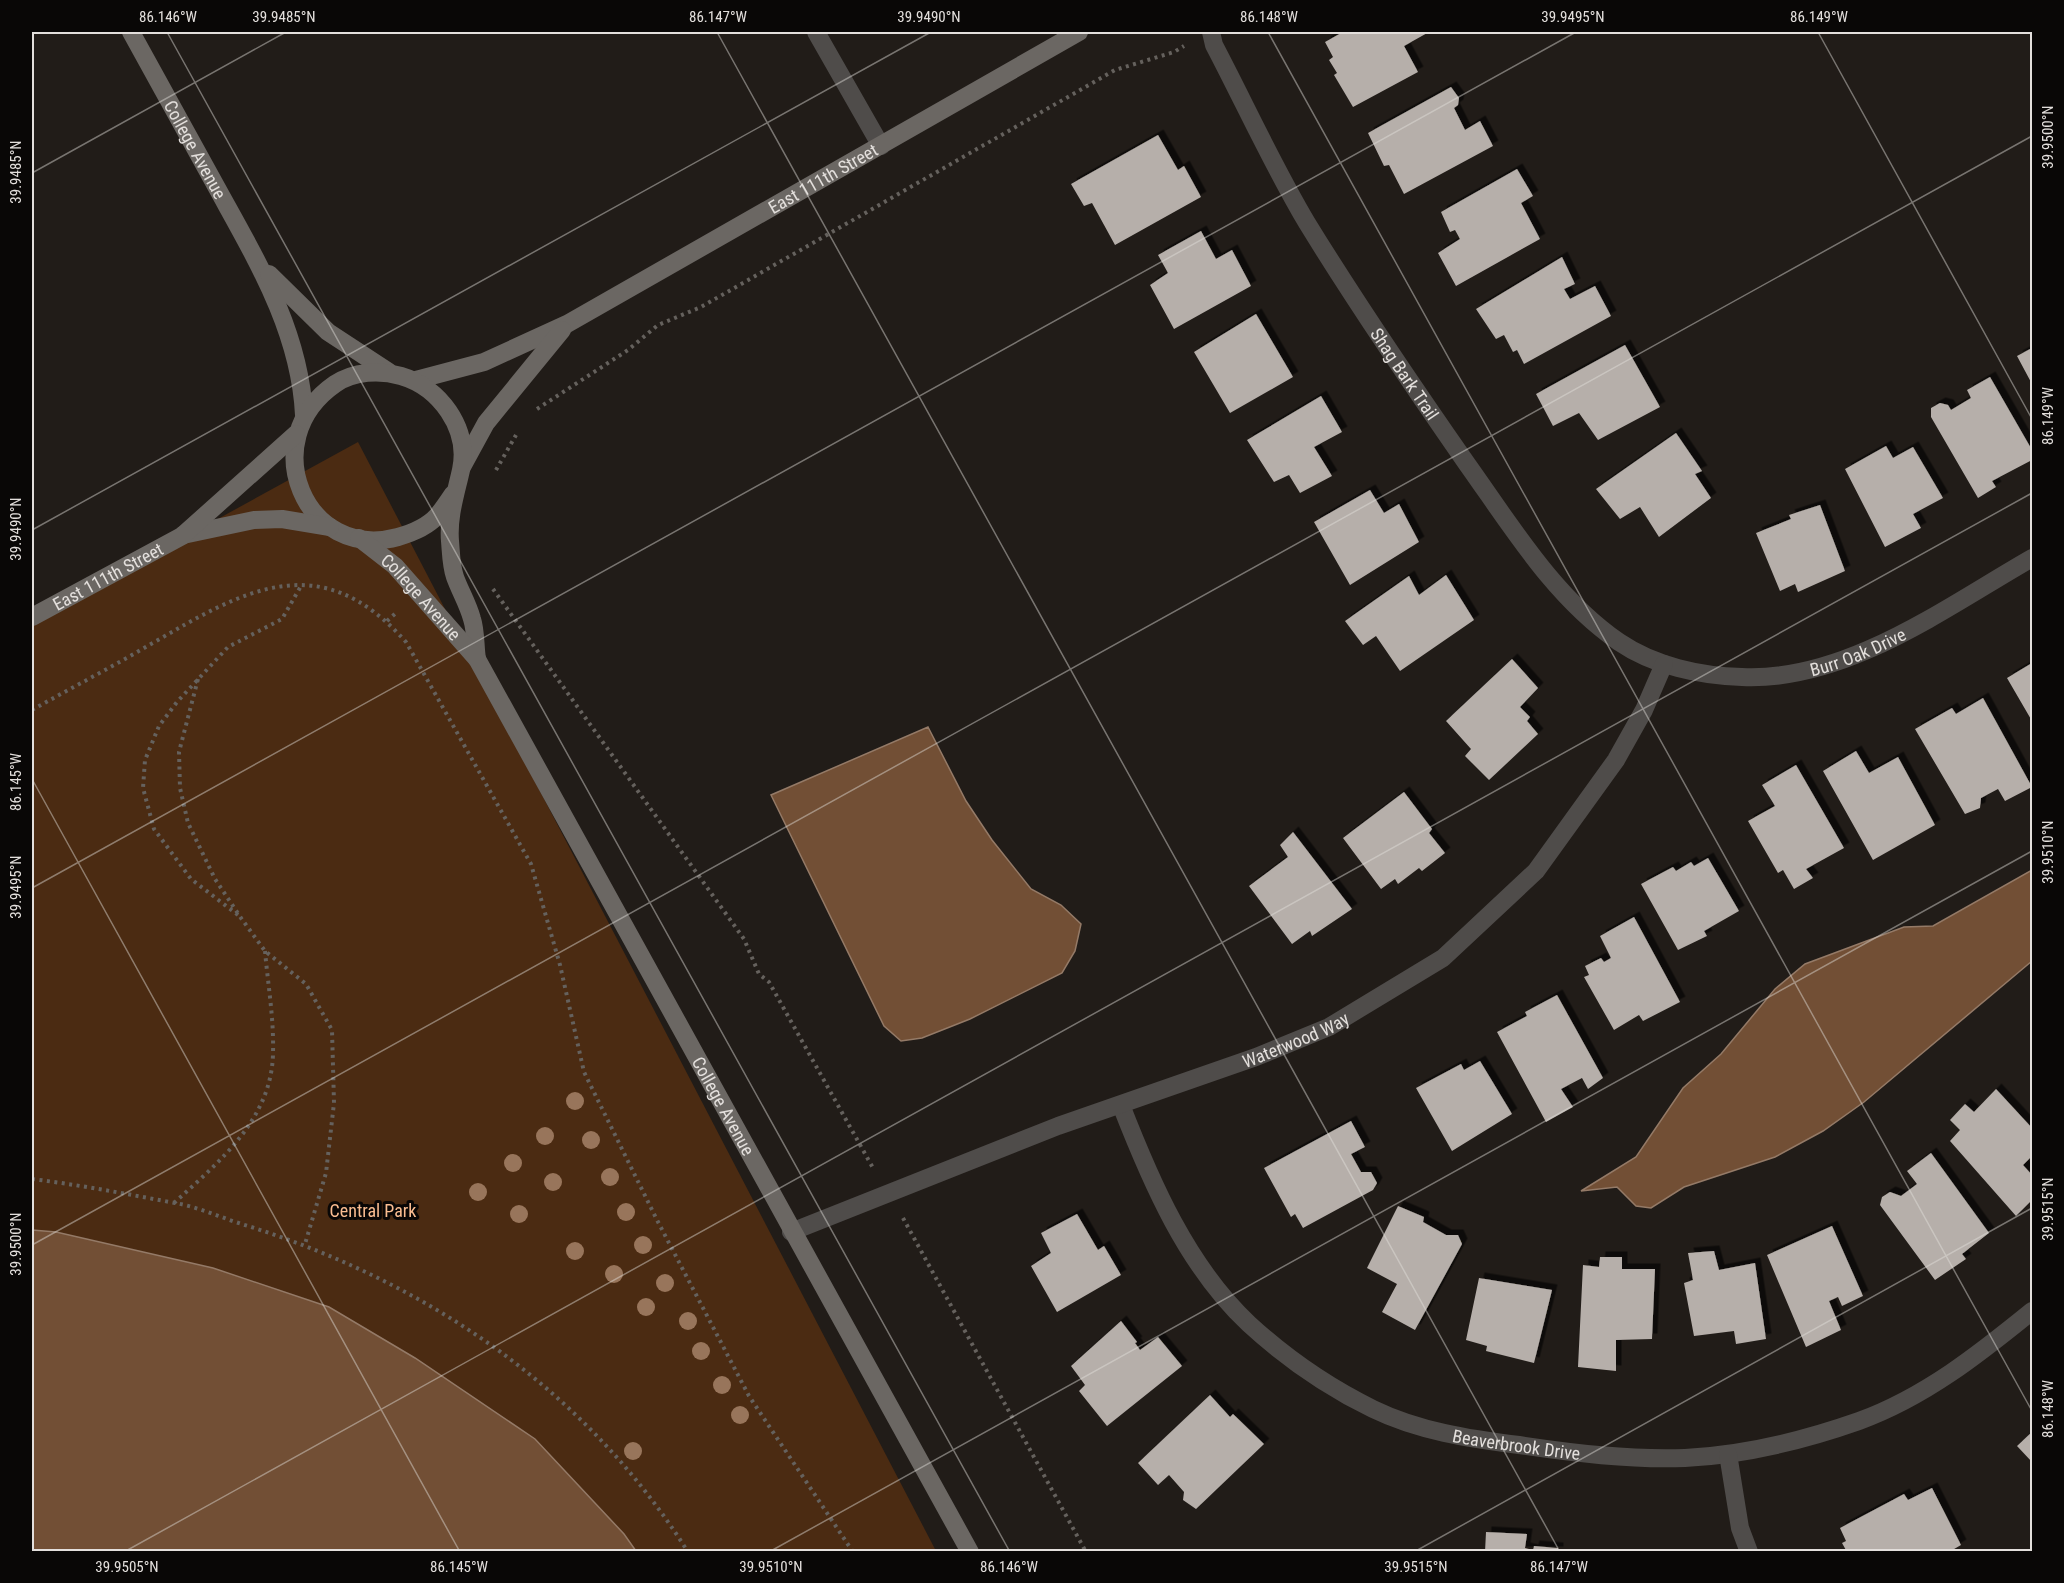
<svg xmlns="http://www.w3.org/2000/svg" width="2064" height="1583" viewBox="0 0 2064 1583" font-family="'Roboto Condensed',sans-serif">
	<defs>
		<filter id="shadow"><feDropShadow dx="5.5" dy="-5.5" stdDeviation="0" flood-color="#0009"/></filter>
	</defs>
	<rect width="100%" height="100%" fill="#211c18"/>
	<path fill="#4b2b12" d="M358,442L936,1551H32V621Z"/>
	<path fill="#724f35" stroke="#947a67" stroke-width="1.5" d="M928,727L966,801L992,840L1031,889L1061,905L1081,924L1075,951L1062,973L970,1019L922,1038L901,1041L884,1026L771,795Z
		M2032,870V961L1864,1102L1823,1131L1775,1157L1684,1187L1651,1208L1636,1206L1617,1187L1581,1191L1636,1157L1683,1088L1721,1054L1775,989L1805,964L1904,927L1933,926Z
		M32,1230L56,1232L213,1268L329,1307L415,1358L535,1439L624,1534L636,1551H32Z"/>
	<path fill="#b6afaa" filter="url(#shadow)" d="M1343,32H1429L1404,46L1418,72L1353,107L1334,75L1337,73L1329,60L1333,57L1325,42Z
		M1451,87L1459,98L1458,105L1454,108L1465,130L1480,121L1493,146L1404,194L1389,165L1384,166L1368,133Z
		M1158,135L1178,170L1184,166L1201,197L1115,245L1092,203L1084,206L1071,184Z
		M1517,169L1533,196L1521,203L1540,239L1456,286L1438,253L1460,239L1455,230L1450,232L1441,212Z
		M1201,231L1216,259L1232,250L1251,286L1174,329L1150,285L1168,273L1158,255Z
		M1562,257L1575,284L1564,289L1570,299L1595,286L1611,316L1524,364L1517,350L1513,352L1504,335L1496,339L1476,309Z
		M1256,314L1293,377L1230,413L1194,352Z
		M1625,345L1660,407L1598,440L1579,413L1553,426L1536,394Z
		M2032,348V384L2017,356Z
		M1990,377L2032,450V460L1992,481L1996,487L1978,498L1931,417V408L1940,403L1948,405L1951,410L1971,398L1967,390Z
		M1321,396L1342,432L1314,447L1332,476L1300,493L1289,475L1274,482L1247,440Z
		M1676,433L1702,471L1695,474L1711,498L1659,537L1640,507L1620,519L1596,489Z
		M1886,446L1893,458L1913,447L1943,498L1913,514L1921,528L1885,547L1845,469Z
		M1370,490L1384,513L1399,504L1419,542L1350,585L1314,522Z
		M1820,505L1845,571L1798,592L1795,584L1780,591L1756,533L1791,519L1789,515Z
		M1446,575L1474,620L1400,671L1376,636L1363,645L1345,621L1409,576L1419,595Z
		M1512,659L1538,688L1520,707L1530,717L1527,721L1538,734L1489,780L1465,756L1471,749L1446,721Z
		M2032,663V721L2007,678Z
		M1983,698L2032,787L2005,801L1998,789L1981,798L1980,808L1965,814L1915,729L1952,708L1956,714Z
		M1856,751L1869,773L1898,757L1935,825L1873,860L1823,771Z
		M1796,765L1844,848L1806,869L1813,878L1794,889L1783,870L1778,873L1748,821L1775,806L1762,785Z
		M1404,792L1432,829L1429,833L1445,853L1422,871L1419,868L1398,884L1395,879L1381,889L1343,838Z
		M1293,832L1352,909L1312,936L1310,931L1292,944L1249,886L1288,857L1280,845Z
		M1708,858L1739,911L1704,931L1707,936L1678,950L1641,884L1673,867L1676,871L1691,862L1694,866Z
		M1634,917L1680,1002L1643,1021L1639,1015L1614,1030L1584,977L1589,975L1585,966L1601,958L1604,962L1611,958L1600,936Z
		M1557,995L1603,1078L1588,1089L1582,1078L1561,1089L1573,1107L1546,1122L1497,1032L1527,1016L1525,1012Z
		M1480,1061L1512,1114L1452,1151L1416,1088L1461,1064L1464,1070Z
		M1996,1089L2032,1128V1156L2023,1165L2032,1175V1200L2016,1216L1950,1141L1960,1130L1950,1120L1965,1104L1974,1112Z
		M1351,1121L1365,1147L1351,1154L1361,1172H1371L1377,1183L1373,1190L1303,1228L1295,1214L1291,1217L1264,1168Z
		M1931,1153L1989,1233L1962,1254L1966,1259L1935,1280L1880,1205L1882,1197L1890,1192L1901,1196L1917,1184L1907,1171Z
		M1398,1206L1424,1217L1423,1222L1446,1235H1458L1462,1244L1415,1330L1382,1312L1397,1284L1367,1268Z
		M1077,1214L1098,1250L1104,1246L1121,1275L1057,1312L1031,1266L1051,1253L1041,1233Z
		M1832,1226L1863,1296L1842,1306L1838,1297L1829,1301L1841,1330L1806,1347L1767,1255Z
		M1714,1251L1719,1270L1755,1263L1766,1339L1736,1344L1734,1331L1694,1336L1684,1283L1693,1280L1688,1253Z
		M1600,1257H1622V1269H1655L1652,1339L1616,1340V1371L1578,1367L1583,1265L1599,1267Z
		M1479,1278L1552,1290L1534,1363L1486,1351L1487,1346L1466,1340Z
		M1121,1321L1137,1342L1135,1343L1140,1350L1158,1337L1182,1366L1107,1426L1079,1391L1085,1385L1071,1366Z
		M1210,1395L1230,1417L1233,1414L1264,1444L1196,1509L1183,1500L1184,1492L1169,1475L1158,1485L1138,1463Z
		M2032,1432V1462L2017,1446Z
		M1932,1488L1961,1545L1949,1552H1847L1842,1543L1846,1541L1840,1528L1904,1494L1908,1500Z
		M1486,1532L1527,1534L1525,1548L1533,1550L1534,1546L1558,1548V1552H1485Z"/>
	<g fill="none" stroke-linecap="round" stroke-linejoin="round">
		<path stroke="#65615d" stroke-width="4" stroke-dasharray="3 4.5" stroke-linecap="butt" d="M537,409L628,350L658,325L701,307L1115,70L1174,52L1184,46
			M496,470L516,435
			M493,589L744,939L759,974L769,982L873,1168
			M387,621L398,611
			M198,679L179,752L180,788L188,823L215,879L241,918L265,951L306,984L332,1030L334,1103L326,1173L305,1244
			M32,710C71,688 112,667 151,644C244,590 320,545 406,642L531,864L560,965L584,1072L657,1220L749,1396L853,1552
			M238,915L191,879L154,829L143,788L145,760L159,726L177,702L228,647L282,619L301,586
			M32,1179C80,1185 127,1194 175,1203C199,1207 224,1219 248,1226C428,1283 586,1390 688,1552
			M174,1203C219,1162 272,1119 273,1053C274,1019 268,985 265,951
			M903,1218L1086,1552"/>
		<g stroke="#4f4c4a" stroke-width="18">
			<path d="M816,32L881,146"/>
			<path id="s1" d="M1211,32L1214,45C1245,104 1273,166 1307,223C1358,306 1412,385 1467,464C1512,527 1554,597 1619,642C1654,666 1701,676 1742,677C1846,682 1946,607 2032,558"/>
			<path id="s2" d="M1121,1105C1151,1182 1187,1266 1249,1324C1286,1358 1328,1387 1373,1409C1418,1431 1470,1439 1519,1445C1573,1453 1630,1460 1685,1458C1743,1455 1805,1440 1859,1421C1925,1397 1979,1354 2032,1311"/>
			<path id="s3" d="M791,1232L1058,1126L1256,1057L1329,1027L1443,958L1536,871L1616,760L1644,710L1664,664"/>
			<path d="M1728,1454L1740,1528L1749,1552"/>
		</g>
		<g stroke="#6b6763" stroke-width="18">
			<path id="s4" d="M131,32C160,84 188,136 217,188C256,259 300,331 304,415"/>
			<path d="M269,274L328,332L389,372"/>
			<path id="s5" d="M416,380L484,362L567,324L1079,32"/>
			<path d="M462,467L486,423L562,330"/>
			<path d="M453,494C448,501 443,509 437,516C427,527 412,533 398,537C305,562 254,440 335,384C354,371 380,370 401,376C439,387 470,428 461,470C456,493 448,516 450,541C451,552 451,566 455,577C460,591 468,604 472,619C476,631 475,647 477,659"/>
			<path d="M183,535L254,520L282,519L330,527"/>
			<path id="s6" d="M359,538L395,566L477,659L970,1552"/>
			<path id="s7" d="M32,617L182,536L296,434"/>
		</g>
	</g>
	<g fill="#98755b">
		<circle cx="575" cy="1101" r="9"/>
		<circle cx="545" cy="1136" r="9"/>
		<circle cx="591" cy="1140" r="9"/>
		<circle cx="513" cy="1163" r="9"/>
		<circle cx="610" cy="1177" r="9"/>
		<circle cx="553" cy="1182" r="9"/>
		<circle cx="478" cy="1192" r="9"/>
		<circle cx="626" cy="1212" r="9"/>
		<circle cx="519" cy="1214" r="9"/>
		<circle cx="643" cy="1245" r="9"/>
		<circle cx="575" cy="1251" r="9"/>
		<circle cx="614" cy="1274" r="9"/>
		<circle cx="665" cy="1283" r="9"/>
		<circle cx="646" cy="1307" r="9"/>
		<circle cx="688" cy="1321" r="9"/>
		<circle cx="701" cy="1351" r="9"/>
		<circle cx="722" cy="1385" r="9"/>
		<circle cx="740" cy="1415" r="9"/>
		<circle cx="633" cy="1451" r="9"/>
	</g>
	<path fill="none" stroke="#e3dfdc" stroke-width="1.5" stroke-opacity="0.45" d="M167,32L1010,1552M717,32L1560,1552M1268,32L2032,1411M1818,32L2032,419M32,173L286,32M32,530L931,32M32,779L460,1552M32,888L1576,32M32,1245L2032,136M124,1552L2032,493M769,1552L2032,851M1414,1552L2032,1208"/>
	<g text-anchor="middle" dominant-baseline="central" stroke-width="6" stroke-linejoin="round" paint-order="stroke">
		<g font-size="18" fill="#e3dfdc" stroke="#090706">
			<text stroke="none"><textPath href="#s4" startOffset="134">College Avenue</textPath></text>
			<text stroke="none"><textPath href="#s5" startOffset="456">East 111th Street</textPath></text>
			<text stroke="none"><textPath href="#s1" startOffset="394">Shag Bark Trail</textPath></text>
			<text stroke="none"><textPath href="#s7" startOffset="86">East 111th Street</textPath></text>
			<text stroke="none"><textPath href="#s6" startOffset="86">College Avenue</textPath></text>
			<text stroke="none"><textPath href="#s1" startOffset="988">Burr Oak Drive</textPath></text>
			<text stroke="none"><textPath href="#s3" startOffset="540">Waterwood Way</textPath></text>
			<text stroke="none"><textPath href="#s6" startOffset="680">College Avenue</textPath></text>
			<text stroke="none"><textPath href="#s2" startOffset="555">Beaverbrook Drive</textPath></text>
		</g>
		<g font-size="18" fill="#fabd91" stroke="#090706">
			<text x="373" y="1210">Central Park</text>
		</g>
	</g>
	<rect width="2064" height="1583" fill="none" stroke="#090706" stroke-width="66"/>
	<rect x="33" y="33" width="1998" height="1517" fill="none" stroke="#e3dfdc" stroke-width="2"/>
	<g font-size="15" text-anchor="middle" fill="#e3dfdc">
		<text x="168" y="22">86.146°W</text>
		<text x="284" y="22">39.9485°N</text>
		<text x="718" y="22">86.147°W</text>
		<text x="929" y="22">39.9490°N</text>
		<text x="1269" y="22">86.148°W</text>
		<text x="1573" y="22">39.9495°N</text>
		<text x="1819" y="22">86.149°W</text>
		<text transform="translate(2048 137) rotate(-90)" y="5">39.9500°N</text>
		<text transform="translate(16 172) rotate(-90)" y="5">39.9485°N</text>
		<text transform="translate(2048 416) rotate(-90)" y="5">86.149°W</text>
		<text transform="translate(16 529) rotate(-90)" y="5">39.9490°N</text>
		<text transform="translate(16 782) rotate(-90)" y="5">86.145°W</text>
		<text transform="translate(2048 852) rotate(-90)" y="5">39.9510°N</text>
		<text transform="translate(16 887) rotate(-90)" y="5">39.9495°N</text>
		<text transform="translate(2048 1209) rotate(-90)" y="5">39.9515°N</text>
		<text transform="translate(16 1244) rotate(-90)" y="5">39.9500°N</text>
		<text transform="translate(2048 1409) rotate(-90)" y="5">86.148°W</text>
		<text x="127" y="1572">39.9505°N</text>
		<text x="459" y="1572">86.145°W</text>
		<text x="771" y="1572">39.9510°N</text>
		<text x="1009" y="1572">86.146°W</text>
		<text x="1416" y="1572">39.9515°N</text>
		<text x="1559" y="1572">86.147°W</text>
	</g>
</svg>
